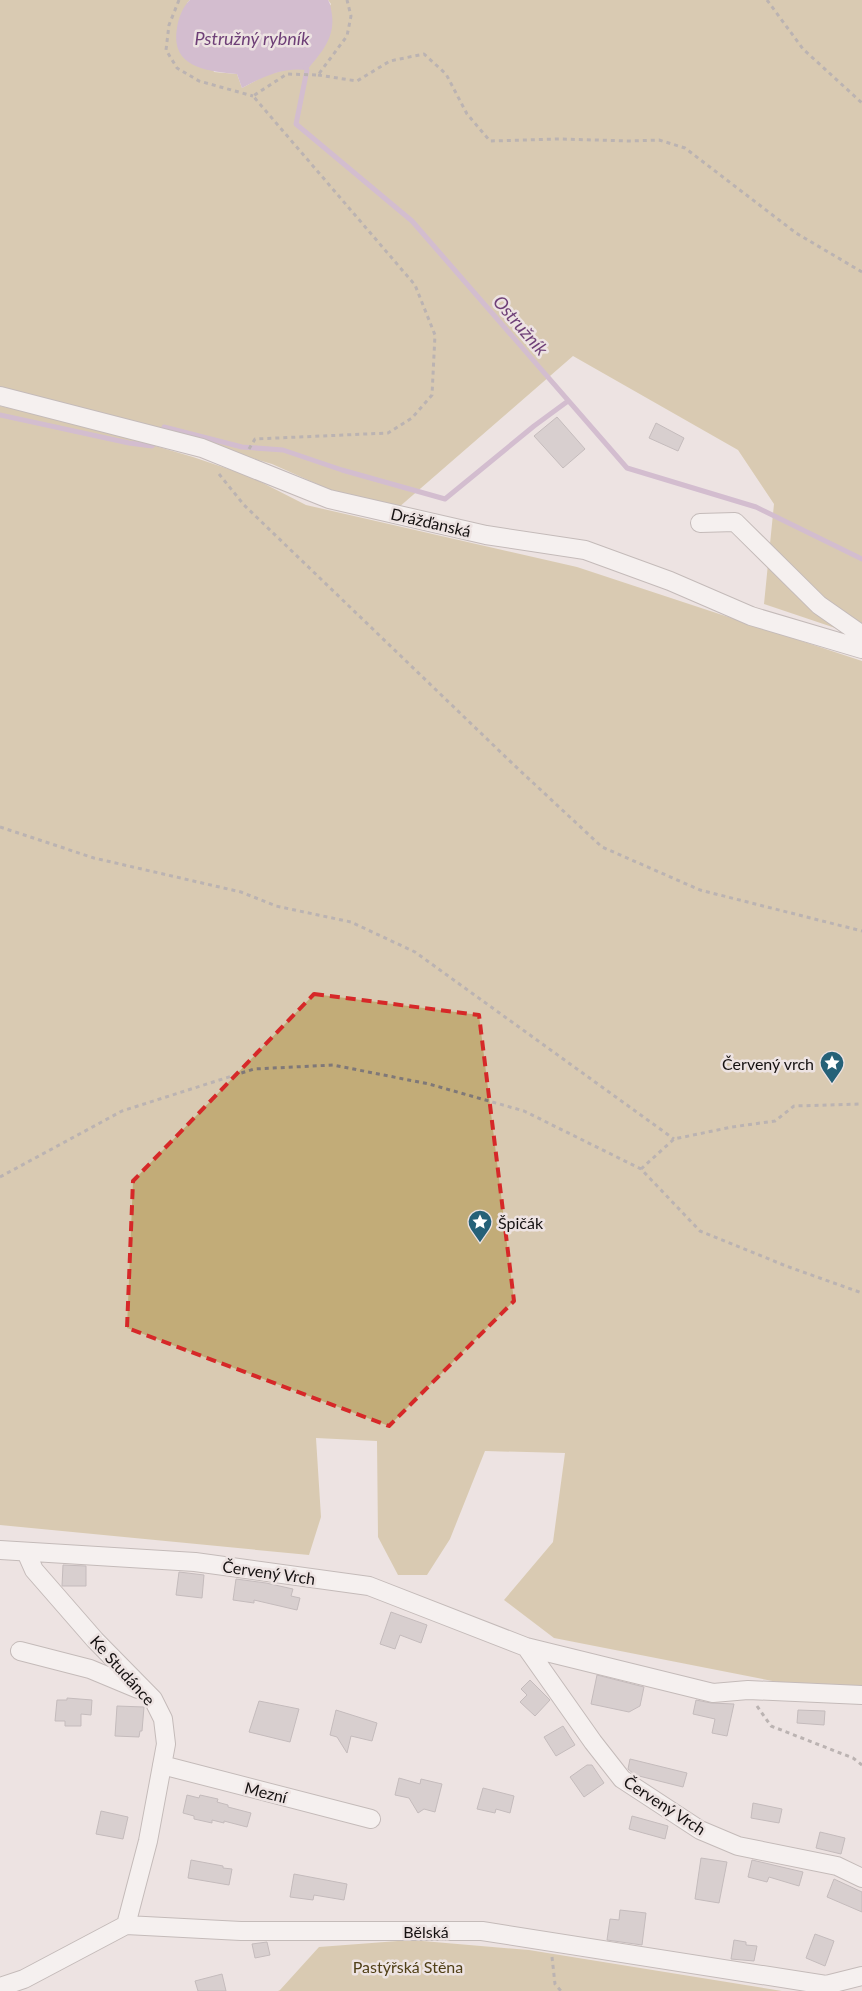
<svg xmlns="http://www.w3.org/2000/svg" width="862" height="1991" viewBox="0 0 862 1991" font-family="Lato,sans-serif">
	<rect width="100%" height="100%" fill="#ede3e2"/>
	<path fill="#c2ac78" d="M0,0H190L187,3L214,72L237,74L242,88L266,75L292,68L331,4L328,0H862V637L764,604L774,504L738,450L573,356L398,508L335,492L272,464L132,423L0,388Z
		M0,406L87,426L193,457L249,476L306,505L577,567L862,661V1689L788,1684L554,1638L504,1600L553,1542L565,1453L485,1451L450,1539L427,1575H398L378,1537L377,1441L316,1438L321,1517L309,1555L0,1525Z
		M411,1940L529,1950L782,1991H278L280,1990L319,1947Z"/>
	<path fill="#b38eb9" d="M190,0H328C331,5 331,9 332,15C335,38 321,53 307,70C282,67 263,77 242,88L237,74C207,71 170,68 177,28C178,19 183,6 190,0Z"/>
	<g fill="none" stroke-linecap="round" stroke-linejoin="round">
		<path stroke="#b38eb9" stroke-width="5" d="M305,65L307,70L296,124L412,221L627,468L756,507L862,559
			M0,415L129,443L152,446L156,441
			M161,433L164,427L242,447L283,450L342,470L445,499L534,426L568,401"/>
	</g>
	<path fill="#bfb6b9" stroke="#938a8e" d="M557,417L585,449L563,468L534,436Z
		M656,423L684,438L678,451L649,438Z
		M63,1565L86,1566V1586H62Z
		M179,1572L204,1575L202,1598L176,1595Z
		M236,1579L266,1583L293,1589L291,1596L300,1598L297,1610L254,1600V1603L233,1600Z
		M391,1612L427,1625L421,1643L400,1635L395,1649L380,1644Z
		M597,1675L644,1687L640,1706L629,1712L591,1704Z
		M530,1680L550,1700L535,1716L520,1702L527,1695L521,1689Z
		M67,1698L92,1700L91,1715L81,1714V1726H65V1721H55L57,1700H67Z
		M696,1700L711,1703L734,1704L727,1736L712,1733L715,1719L693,1714Z
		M259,1701L299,1709L290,1742L249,1732Z
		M117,1706L144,1707L142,1731H140L139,1737L115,1736Z
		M336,1710L377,1723L372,1741L351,1736L347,1753L337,1737L330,1735Z
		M798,1710L825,1711L824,1725L797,1723Z
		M563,1726L575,1745L556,1756L544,1737Z
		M630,1759L687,1773L683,1787L635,1775L628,1769Z
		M587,1765H592L604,1783L584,1797L570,1777Z
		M399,1778L420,1784L421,1779L442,1784L435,1812L424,1809L418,1813L409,1798L395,1795Z
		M483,1788L514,1796L510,1813L496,1809L495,1813L477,1809Z
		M187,1795L199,1798L200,1795L218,1799L217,1802L228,1805V1807L251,1813L247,1827L224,1821V1823L212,1820V1823L194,1819V1816L183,1813Z
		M753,1803L782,1809L779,1823L751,1818Z
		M101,1811L128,1817L123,1839L96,1834Z
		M632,1816L668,1826L665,1839L629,1829Z
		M820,1832L845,1838L841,1854L816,1848Z
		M701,1858L727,1862L719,1903L695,1899Z
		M191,1860L223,1866V1868L232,1869L229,1885L188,1878Z
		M752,1860L803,1872L799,1886L769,1877L767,1882L748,1877Z
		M294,1874L347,1884L344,1900L314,1895L313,1900L290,1897Z
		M834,1879L862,1892V1912L827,1897Z
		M620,1910L646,1913L642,1945L607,1940L610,1919L619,1920Z
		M815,1934L834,1941L825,1966L806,1958Z
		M734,1940L746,1942V1945L757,1946L754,1961L731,1959Z
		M267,1942L270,1955L255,1958L252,1944Z
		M222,1974L226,1991H198L195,1981Z"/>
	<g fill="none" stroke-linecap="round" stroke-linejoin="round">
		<defs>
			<path id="minor" d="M0,396L202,448L329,499L486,535L585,550L670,581L751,616L862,649
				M700,523L735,522L819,605L862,635
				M0,1550L195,1562L369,1586L526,1647L593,1742L622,1779L700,1830L738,1846L837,1866L862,1878
				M26,1552L34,1570L95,1640L153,1699L163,1719L166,1744L148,1841L126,1925
				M526,1647L713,1693L748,1690L862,1695
				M20,1651L90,1669L138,1689
				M162,1765L371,1819
				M0,1987L24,1979L126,1925L241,1931H482L826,1985L862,1976"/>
		</defs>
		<use href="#minor" stroke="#938988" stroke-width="20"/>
		<path stroke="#7f7878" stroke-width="3" stroke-dasharray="4 4" stroke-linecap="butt" d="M179,0L169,25L166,50L177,68L199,81L253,96
			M767,0L803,49L862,103
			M318,75L357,81L390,61L424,54L446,74L467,114L490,141L559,139L631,141L659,140L685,148L796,233L862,272
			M249,449L255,439L388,433L412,418L432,395L435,335L415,285L253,96L287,74L318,75L347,36L351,16L347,0
			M219,474L244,505L514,765L602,847L700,890L862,931
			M0,827L94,858L241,892L276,906L351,922L415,952L674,1139
			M641,1169L674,1139L732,1127L775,1121L794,1106L862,1104
			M0,1177L122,1111L254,1069L333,1065L429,1084L524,1111L641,1169L700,1231L786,1266L862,1293
			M757,1706L771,1726L853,1758L862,1765
			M552,1957L555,1984L561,1991"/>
		<use href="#minor" stroke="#fff" stroke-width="18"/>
	</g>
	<path d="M0 0H862V1991H0ZM314,994L479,1015L514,1301L389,1426L127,1328L133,1181Z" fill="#ede3e2" fill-opacity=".55" fill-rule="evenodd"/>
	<path fill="none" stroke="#d62828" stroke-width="4" stroke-dasharray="10 6" stroke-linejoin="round" d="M314,994L479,1015L514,1301L389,1426L127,1328L133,1181Z"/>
	<defs>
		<symbol id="sight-pin" viewBox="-11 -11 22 30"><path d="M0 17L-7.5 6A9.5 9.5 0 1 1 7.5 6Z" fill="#256178" stroke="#ede3e2"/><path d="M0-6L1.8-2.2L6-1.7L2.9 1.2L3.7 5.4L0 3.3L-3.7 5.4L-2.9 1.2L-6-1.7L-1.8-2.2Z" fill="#fff"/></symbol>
	</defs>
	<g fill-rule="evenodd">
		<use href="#sight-pin" x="818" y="1049" width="28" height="38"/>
		<use href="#sight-pin" x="466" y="1208" width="28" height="38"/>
	</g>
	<g text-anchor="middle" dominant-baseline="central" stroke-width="5" stroke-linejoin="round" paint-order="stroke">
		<g font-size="16" fill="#151111" stroke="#ede3e2">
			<text transform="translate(431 522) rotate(13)">Drážďanská</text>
			<text transform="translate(269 1572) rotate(8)">Červený Vrch</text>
			<text transform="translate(123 1670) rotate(48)">Ke Studánce</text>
			<text transform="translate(266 1792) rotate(14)">Mezní</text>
			<text transform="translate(665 1805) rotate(33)">Červený Vrch</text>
			<text x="426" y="1931">Bělská</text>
		</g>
		<g font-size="16" fill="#151111" stroke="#ede3e2" text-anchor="end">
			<text x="814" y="1063">Červený vrch</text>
			<text x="498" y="1222" text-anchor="start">Špičák</text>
		</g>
		<g font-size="16" fill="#503f16" stroke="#ede3e2">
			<text x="408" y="1966">Pastýřská Stěna</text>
		</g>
		<g font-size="18" font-style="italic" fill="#6e3f77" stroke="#ede3e2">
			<text x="252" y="38">Pstružný rybník</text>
			<text transform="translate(521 325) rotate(49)">Ostružník</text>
		</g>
	</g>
</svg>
